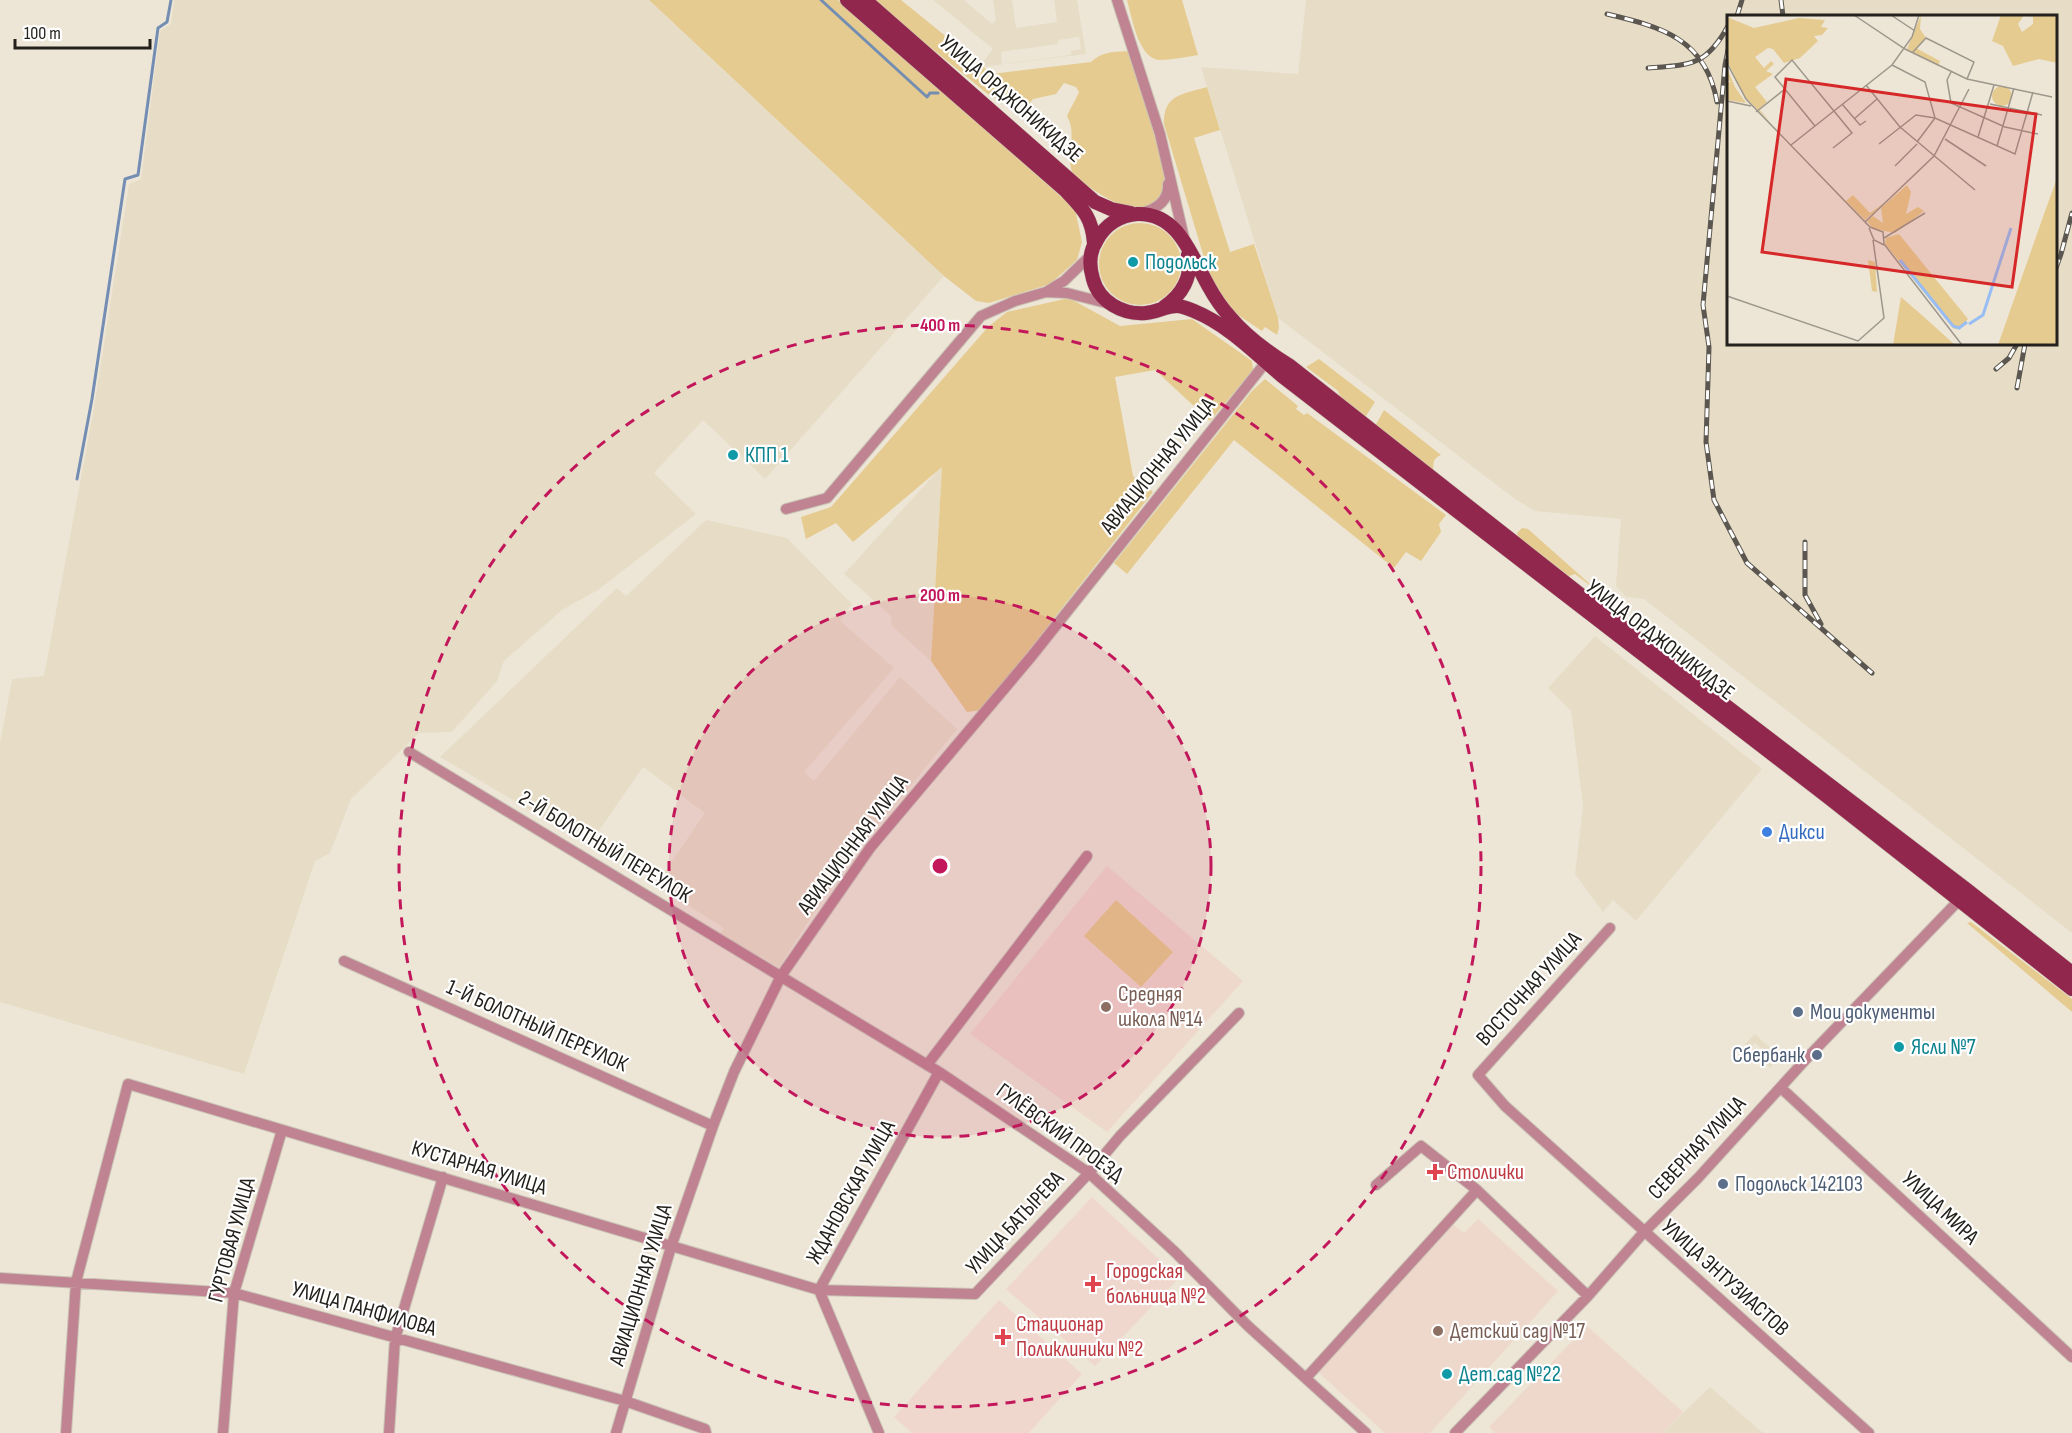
<svg xmlns="http://www.w3.org/2000/svg" width="2072" height="1433" viewBox="0 0 2072 1433" font-family="'Sofia Sans Condensed',sans-serif">
	<rect width="100%" height="100%" fill="#ede6d7"/>
	<path fill="#e7ddc6" fill-rule="evenodd" d="M174,0H649L944,276L765,479L703,420L654,473L696,514L598,590L562,610L504,661L497,681L452,732L419,733L351,799L330,853L315,861L244,1074L0,1002V743L12,679L44,676L94,408L129,184L141,179L160,31L171,24Z
		M901,0L981,64L993,49L933,0H964L992,24L996,20L993,0H1012L1016,28L1057,22L1054,0H1077L1086,54L981,67ZM1079,37L1081,49L1071,51V55L1002,64L1001,52L1058,44V40Z
		M1306,0H2072V933L1644,599L1626,597L1616,586L1621,519L1535,511L1515,499L1278,318L1201,67L1298,74ZM1728,16H2056V344H1728Z
		M942,466L931,661L892,626L891,616L844,574Z
		M706,520L787,538L852,604L840,621L894,668L804,772L814,781L900,677L957,729L845,865L779,967L720,934L724,928L656,885L705,813L643,767L589,845L440,757L617,588L626,596Z
		M1595,636L1762,769L1636,921L1613,900L1603,912L1575,874L1583,806L1571,711L1548,688Z
		M1755,1034L1780,1057L1770,1068L1762,1060L1767,1054L1755,1043L1750,1048L1745,1044Z
		M1710,1387L1763,1433H1662Z"/>
	<path fill="#eed8cb" d="M1107,866L1243,981L1107,1132L970,1034Z
		M1478,1219L1558,1291L1430,1433H1385L1317,1371L1451,1223L1464,1233Z
		M1587,1326L1683,1412L1662,1433H1495L1489,1427Z"/>
	<path fill="#f0d7ce" d="M1092,1197L1179,1278L1095,1366L1006,1289Z
		M999,1300L1082,1374L1029,1433H912L894,1417Z"/>
	<path fill="#e5cb8f" d="M649,0H838L1075,209L1082,242L1077,260L1050,284L989,303L976,301L944,276Z
		M872,0H901L992,74L1091,62C1103,51 1114,52 1130,51L1166,175C1167,186 1165,193 1157,200C1132,223 1093,189 1073,175C1065,155 1078,135 1067,116C1070,108 1076,100 1079,92L1076,87L1064,83L1056,94L1033,99L1028,105L997,99L989,95Z
		M1127,0H1182L1198,55C1185,57 1172,60 1159,60C1138,58 1132,17 1127,0Z
		M1207,87L1220,130L1194,138L1230,252L1254,244L1278,318L1279,328L1277,335L1265,327L1262,331L1229,309L1211,281L1164,124C1163,94 1184,94 1207,87Z
		M1099 264a41 41 0 1 1 82 0a41 41 0 1 1-82 0Z
		M1069,298L1120,326L1192,319L1252,361L1253,370L1210,421L1155,370L1115,377L1133,476L1153,492L982,710L967,712L931,661L942,467L853,542L836,523L806,539L801,517L831,507L988,327L1007,312Z
		M1319,359L1375,402L1366,416L1364,417L1346,405L1337,390L1306,367Z
		M1265,379L1298,406L1296,409L1304,415L1307,413L1446,515L1439,524L1441,532L1421,561L1406,552L1394,568L1234,440L1127,574L1114,563L1252,391Z
		M1384,410L1441,455C1432,459 1434,462 1433,472L1375,426Z
		M1522,528L1528,529L1600,593L1575,574L1569,576L1518,537L1517,533Z
		M1116,900L1173,952L1141,987L1084,936Z
		M1971,922L2072,999V1012L1967,923Z"/>
	<g fill="none" stroke-linecap="round" stroke-linejoin="round">
		<path stroke="#748eb3" stroke-width="3" d="M821,0L927,97L930,93H938
			M77,479L92,399L125,179L138,175L158,28L167,22L171,0"/>
		<defs>
			<path id="minor" d="M1117,0L1160,134L1185,242
				M1141,213C1157,209 1169,201 1168,184
				M1046,292L1067,293L1110,304
				M786,509L827,498L981,316L1015,301L1046,292L1064,281L1090,256
				M409,752L939,1072L1089,1173L1175,1252L1248,1326L1366,1433
				M1610,928L1478,1075L1505,1106L1869,1433
				M344,961L713,1126
				M927,1065L1087,856
				M1781,1088L2072,1357
				M1376,1185L1421,1146L1477,1190L1588,1296
				M0,1278L234,1293L625,1401L705,1429L706,1433
				M819,1290L939,1072
				M819,1290L879,1433
				M1306,1378L1477,1190
				M66,1433L76,1282L128,1084L819,1290L975,1294L1089,1173L1120,1136L1239,1013
				M223,1433L234,1293L282,1130
				M389,1433L395,1339L443,1177
				M616,1433L671,1247L713,1126L734,1072L781,976L870,848L1031,657L1266,362
				M1455,1433L1588,1296L1644,1232L1698,1178L1808,1057L1964,895"/>
			<path id="major" d="M847,0L1065,190C1083,209 1092,217 1094,243
				M865,0L1095,202L1111,209L1131,213
				M1164,307C1182,295 1193,276 1188,255
				M2072,973L1967,890L1586,599L1290,366C1269,353 1246,336 1230,317C1222,308 1215,298 1209,287C1192,258 1179,212 1137,214C1120,215 1105,225 1097,240C1089,252 1089,266 1093,279C1099,302 1123,315 1146,313C1157,312 1166,306 1177,306C1182,306 1189,309 1194,311C1228,325 1254,352 1282,376L1828,797L2072,989"/>
		</defs>
		<use href="#minor" stroke="#c9c3b5" stroke-width="12"/>
		<use href="#major" stroke="#c9c3b5" stroke-width="15"/>
		<use href="#minor" stroke="#c08392" stroke-width="10"/>
		<use href="#major" stroke="#92274e" stroke-width="14"/>
		<defs>
			<path id="rail" d="M1781,0L1783,16
				M1607,14C1662,27 1706,39 1717,102
				M1737,16L1742,0
				M1728,50L1725,65L1703,305L1709,347L1706,442L1714,500L1747,563L1872,673
				M1648,68C1691,65 1706,66 1728,26
				M2056,268L2061,254L2072,213
				M1996,369L2009,358L2017,344
				M2017,388L2025,344
				M1805,542V595L1821,624"/>
		</defs>
		<use href="#rail" stroke="#5b5750" stroke-width="5"/>
		<use href="#rail" stroke="#fff" stroke-width="3" stroke-dasharray="9" stroke-linecap="butt"/>
	</g>
	<circle cx="940" cy="866" r="271" fill="#c2185b" fill-opacity=".12"/>
	<g fill="none" stroke="#c2185b" stroke-width="3" stroke-dasharray="10 8">
		<circle cx="940" cy="866" r="271"/>
		<circle cx="940" cy="866" r="541"/>
	</g>
	<g fill="#0f9aa8" stroke="#fff" stroke-width="2">
		<circle cx="1133" cy="262" r="6"/>
		<circle cx="733" cy="455" r="6"/>
		<circle cx="1899" cy="1047" r="6"/>
		<circle cx="1447" cy="1374" r="6"/>
	</g>
	<circle fill="#3f7fe0" stroke="#fff" stroke-width="2" cx="1767" cy="832" r="6"/>
	<g fill="#8d6e63" stroke="#fff" stroke-width="2">
		<circle cx="1106" cy="1007" r="6"/>
		<circle cx="1438" cy="1331" r="6"/>
	</g>
	<g fill="#5c6f8a" stroke="#fff" stroke-width="2">
		<circle cx="1798" cy="1012" r="6"/>
		<circle cx="1817" cy="1055" r="6"/>
		<circle cx="1723" cy="1184" r="6"/>
	</g>
	<g fill="#e0444e" stroke="#fff" stroke-width="2">
		<path d="M1432 1163h6v6h6v6h-6v6h-6v-6h-6v-6h6z"/>
		<path d="M1090 1275h6v6h6v6h-6v6h-6v-6h-6v-6h6z"/>
		<path d="M1000 1328h6v6h6v6h-6v6h-6v-6h-6v-6h6z"/>
	</g>
	<g text-anchor="middle" dominant-baseline="central" stroke-width="4.5" stroke-linejoin="round" paint-order="stroke">
		<g font-size="22" fill="#24211c" stroke="#fff">
			<text transform="translate(1011 99) rotate(41)">УЛИЦА ОРДЖОНИКИДЗЕ</text>
			<text transform="translate(1158 466) rotate(-51)">АВИАЦИОННАЯ УЛИЦА</text>
			<text transform="translate(1660 640) rotate(38)">УЛИЦА ОРДЖОНИКИДЗЕ</text>
			<text transform="translate(853 845) rotate(-53)">АВИАЦИОННАЯ УЛИЦА</text>
			<text transform="translate(605 847) rotate(31)">2-Й БОЛОТНЫЙ ПЕРЕУЛОК</text>
			<text transform="translate(1529 989) rotate(-48)">ВОСТОЧНАЯ УЛИЦА</text>
			<text transform="translate(537 1026) rotate(24)">1-Й БОЛОТНЫЙ ПЕРЕУЛОК</text>
			<text transform="translate(1060 1133) rotate(36)">ГУЛЁВСКИЙ ПРОЕЗД</text>
			<text transform="translate(1697 1148) rotate(-47)">СЕВЕРНАЯ УЛИЦА</text>
			<text transform="translate(479 1168) rotate(17)">КУСТАРНАЯ УЛИЦА</text>
			<text transform="translate(851 1192) rotate(-61)">ЖДАНОВСКАЯ УЛИЦА</text>
			<text transform="translate(1940 1208) rotate(43)">УЛИЦА МИРА</text>
			<text transform="translate(1015 1223) rotate(-47)">УЛИЦА БАТЫРЕВА</text>
			<text transform="translate(232 1240) rotate(-75)">ГУРТОВАЯ УЛИЦА</text>
			<text transform="translate(1725 1278) rotate(42)">УЛИЦА ЭНТУЗИАСТОВ</text>
			<text transform="translate(641 1285) rotate(-73)">АВИАЦИОННАЯ УЛИЦА</text>
			<text transform="translate(364 1309) rotate(16)">УЛИЦА ПАНФИЛОВА</text>
		</g>
		<g font-size="22" fill="#0d838f" stroke="#fff" text-anchor="start">
			<text x="1145" y="262">Подольск</text>
			<text x="745" y="455">КПП 1</text>
			<text x="1911" y="1047">Ясли №7</text>
			<text x="1459" y="1374">Дет.сад №22</text>
		</g>
		<g font-size="22" fill="#366cbe" stroke="#fff" text-anchor="start">
			<text x="1779" y="832">Дикси</text>
		</g>
		<g font-size="22" fill="#785e54" stroke="#fff" text-anchor="start">
			<text x="1118" y="994">Средняя<tspan x="1118" dy="25">школа №14</tspan></text>
			<text x="1450" y="1331">Детский сад №17</text>
		</g>
		<g font-size="22" fill="#4e5e75" stroke="#fff" text-anchor="start">
			<text x="1810" y="1012">Мои документы</text>
			<text x="1805" y="1055" text-anchor="end">Сбербанк</text>
			<text x="1735" y="1184">Подольск 142103</text>
		</g>
		<g font-size="22" fill="#be3a42" stroke="#fff" text-anchor="start">
			<text x="1447" y="1172">Столички</text>
			<text x="1106" y="1271">Городская<tspan x="1106" dy="25">больница №2</tspan></text>
			<text x="1016" y="1324">Стационар<tspan x="1016" dy="25">Поликлиники №2</tspan></text>
		</g>
	</g>
	<g transform="translate(1727 15)">
		<rect width="330" height="330" fill="#ede6d7"/>
		<path d="M194,0L193,14L199,23L189,33L213,46L211,51L180,34ZM274,0H297L291,9L295,17L306,9V2L298,0H330V48L312,44L286,51L276,31L265,26ZM0,2L27,13L72,3L98,5L94,12L101,13L95,20L87,21L91,26L73,43L57,48L46,34L41,33L28,42L37,53L44,46L47,49L39,56L46,59L28,72L40,87L32,94L43,107L18,82L1,48ZM0,53L8,72L19,88L0,85V67H5L0,65ZM265 81a10 10 0 1 1 20 0a10 10 0 1 1-20 0ZM330,163V330H271L317,199ZM180,170L184,177L179,199L191,192L197,196L168,218L146,214L140,206L146,201L156,208L154,193ZM126,180L143,198L160,186L138,205L119,186ZM172,219L241,304L232,314H227L158,229L159,223ZM141,245L148,247L150,277L145,276ZM174,282L197,302L228,330H166Z" fill="#e5cb8f"/>
		<path fill="none" stroke="#97bdf4" stroke-width="3" d="M173,245L226,311L232,313L240,307M242,309L256,300L284,213"/>
		<path fill="none" stroke="#9d978c" stroke-width="1.5" d="M127,0L178,34L240,64L325,82M164,0L188,16M0,34L1,50L19,84L143,212L156,217L157,229L235,330M186,37L199,23L247,47L240,64M165,50L198,67L208,103M224,57L220,65L224,88L278,112L311,119M139,70L173,112L248,175M0,86L24,91M115,89L133,110L139,106M263,89L315,100M29,97L58,74M127,104L150,84M88,111L48,62L65,45L125,118L106,133M251,122L267,70M218,124L259,151M190,127L208,103M152,129L189,100L208,103L288,139L306,77M64,130L165,50L185,22L192,0M270,131L287,73M168,151L190,129M138,207L207,141L242,74M142,213L147,225L157,230M157,223L198,198M0,281L131,326L157,303L146,225"/>
		<path fill="#d62828" fill-opacity="0.15" stroke="#d62828" stroke-width="3" d="M59,64L309,99L285,272L35,237Z"/>
		<rect width="330" height="330" fill="none" stroke="#24211c" stroke-width="3"/>
	</g>
	<circle cx="940" cy="866" r="9" fill="#c2185b" stroke="#fff" stroke-width="3"/>
	<g font-size="18" text-anchor="middle" font-weight="bold" fill="#c2185b" stroke="#fff" stroke-width="4.5" stroke-linejoin="round" paint-order="stroke">
		<text x="940" y="331">400 m</text>
		<text x="940" y="601">200 m</text>
	</g>
	<path d="M15 39v9h135v-9" fill="none" stroke="#24211c" stroke-width="3"/>
	<text x="24" y="39" font-size="18" fill="#24211c" stroke="#ffffff" stroke-width="4.5" paint-order="stroke">100 m</text>
</svg>
